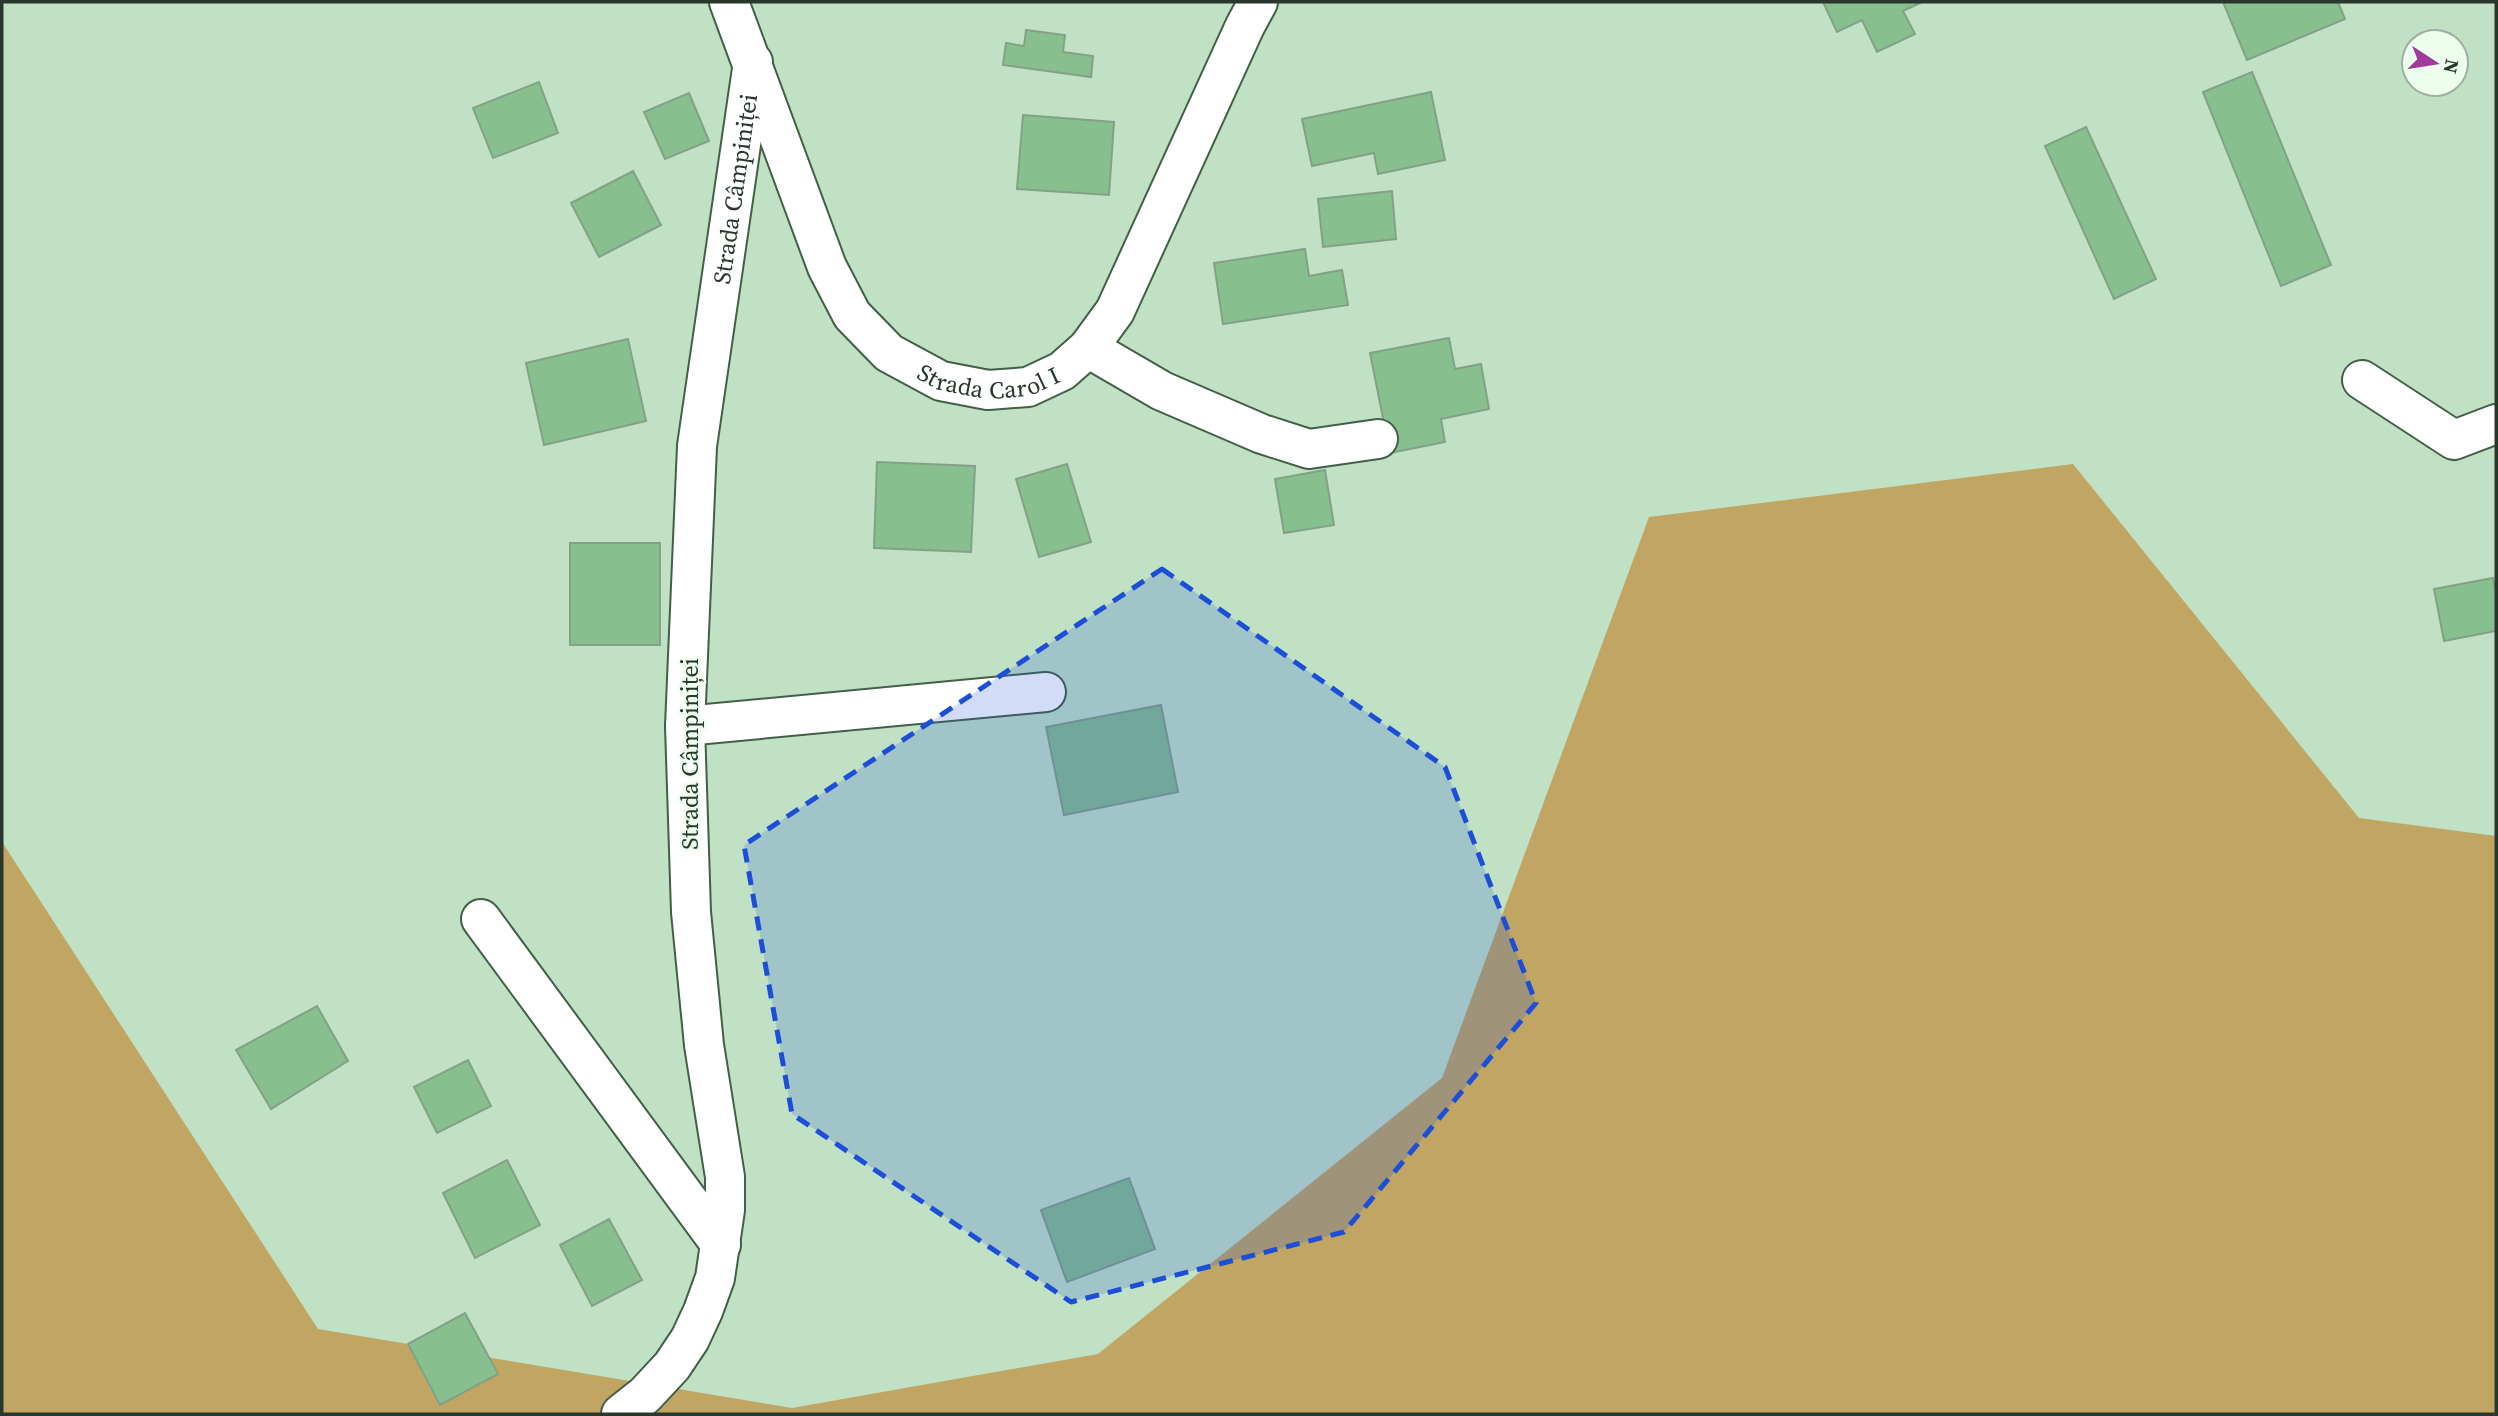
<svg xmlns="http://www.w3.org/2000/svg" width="2498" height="1416" viewBox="0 0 2498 1416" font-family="'Source Serif 4',serif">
	<rect width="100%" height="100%" fill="#c1e1c4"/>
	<path fill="#c0a563" d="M2073,464L2359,818L2496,836V1414H2V842L318,1329L792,1408L1098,1354L1442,1078L1649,517Z"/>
	<path fill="#87bf8e" stroke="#83a186" stroke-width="2" d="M1823,2H1922L1903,11L1915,34L1877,52L1862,20L1837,32Z
		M2223,2H2338L2345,19L2247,60Z
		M1026,30L1065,35L1063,52L1093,56L1091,77L1003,65L1006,43L1024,46Z
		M2252,72L2331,265L2281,286L2203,92Z
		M539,82L558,133L493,158L473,108Z
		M1431,92L1445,160L1378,174L1374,153L1312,166L1302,119Z
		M689,93L709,141L665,159L644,112Z
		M1023,115L1114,122L1109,195L1017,189Z
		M2086,127L2156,279L2114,299L2045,146Z
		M633,171L661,225L599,257L571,203Z
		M1392,191L1396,239L1323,247L1318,199Z
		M1305,249L1309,276L1342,270L1348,305L1223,324L1214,263Z
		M1449,338L1455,369L1481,364L1489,409L1441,419L1445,442L1390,453L1370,353Z
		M628,339L646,421L544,445L526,363Z
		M877,462L975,466L971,552L874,548Z
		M1067,464L1091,542L1039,557L1016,479Z
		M1325,470L1334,525L1284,533L1275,479Z
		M570,543H660V645H570Z
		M2493,578L2496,593V631L2444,641L2434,589Z
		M1161,705L1178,792L1064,815L1046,727Z
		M317,1006L348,1061L271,1109L236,1050Z
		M468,1060L491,1106L437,1133L414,1087Z
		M507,1160L540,1225L475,1258L443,1193Z
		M1129,1178L1155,1249L1067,1282L1041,1210Z
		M609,1219L642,1280L592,1306L560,1245Z
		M465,1313L498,1374L440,1405L408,1344Z"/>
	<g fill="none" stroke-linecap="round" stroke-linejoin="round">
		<defs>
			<g id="minor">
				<path d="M1088,348L1162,391L1262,434L1309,449L1378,439"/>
				<path d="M2362,380L2454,440L2496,424"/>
				<path d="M685,726L1046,692"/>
				<path d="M481,919L721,1245"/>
				<path id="s1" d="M621,1414L645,1395L672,1366L690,1339L703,1311L715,1278L725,1210V1177L704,1045L691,912L685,726L697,446L753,62"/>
			</g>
			<g id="major">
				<path id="s2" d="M729,2L827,267L852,315L889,353L941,381L988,390L1028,387L1062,371L1088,348L1115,311L1245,26L1258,2"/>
			</g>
		</defs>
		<use href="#minor" stroke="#435f47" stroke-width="42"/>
		<use href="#major" stroke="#435f47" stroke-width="42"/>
		<use href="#minor" stroke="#fff" stroke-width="38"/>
		<use href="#major" stroke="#fff" stroke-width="38"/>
	</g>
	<path fill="#1d4ed8" fill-opacity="0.2" stroke="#1d4ed8" stroke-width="5" stroke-dasharray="14 9" stroke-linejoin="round" d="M1162,569L1445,767L1536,1003L1344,1232L1071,1302L792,1114L744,845Z"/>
	<g text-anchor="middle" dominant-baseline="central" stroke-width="5" stroke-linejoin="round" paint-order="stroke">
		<g font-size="24" fill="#2a372c" stroke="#edfdee">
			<text stroke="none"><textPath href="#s1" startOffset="1264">Strada Câmpiniței</textPath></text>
			<text stroke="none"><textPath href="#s2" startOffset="497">Strada Carol I</textPath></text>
			<text transform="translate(689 754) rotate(-90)">Strada Câmpiniței</text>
		</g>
	</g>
	<rect width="2498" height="1416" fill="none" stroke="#2a372c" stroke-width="7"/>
	<g transform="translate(2435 63) rotate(102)"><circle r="33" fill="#edfdee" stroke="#9faea0" stroke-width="2"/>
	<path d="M0-5L12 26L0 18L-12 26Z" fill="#a03a9f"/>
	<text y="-10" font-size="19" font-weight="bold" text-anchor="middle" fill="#2a372c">N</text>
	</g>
</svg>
